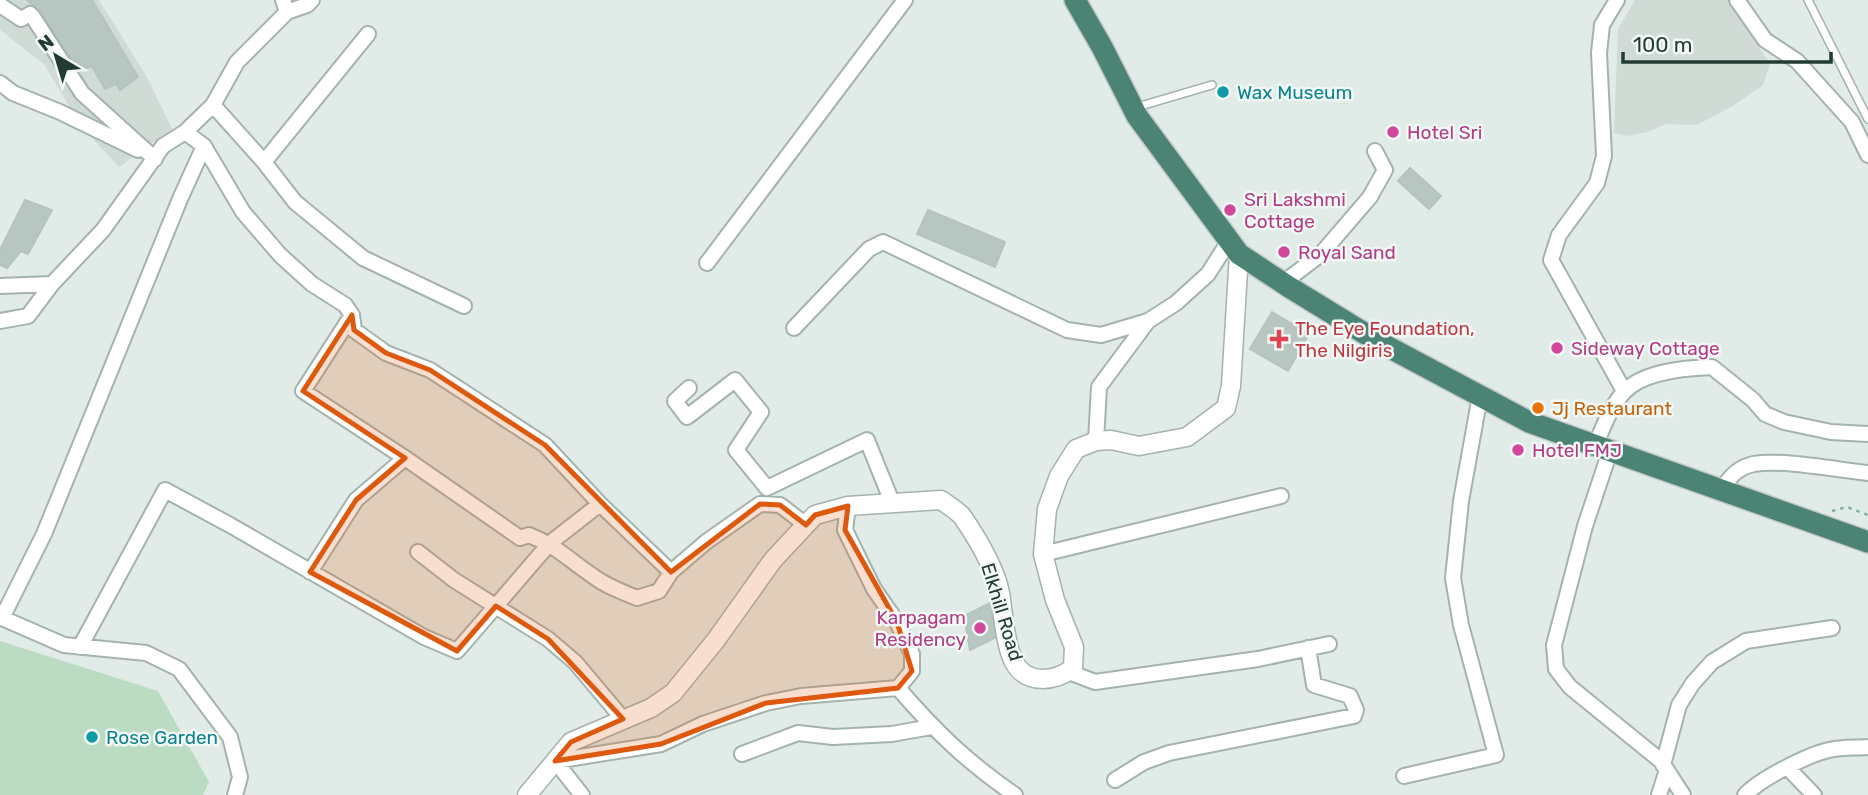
<svg xmlns="http://www.w3.org/2000/svg" width="1868" height="795" viewBox="0 0 1868 795" font-family="Rubik,sans-serif">
	<rect width="100%" height="100%" fill="#e1ebe7"/>
	<path fill="#d0dbd6" d="M0,0H99L147,77L172,129L119,167L81,126L44,64L0,30Z
		M1635,0H1728L1770,64L1763,85L1731,107L1697,125L1666,124L1647,132L1627,136L1614,133L1618,29Z"/>
	<path fill="#bbdcc3" d="M0,641L158,691L209,782L203,795H0Z"/>
	<path fill="#b7c6c0" stroke="#b4c5bd" stroke-width="2" d="M27,0H92L138,77L120,90L116,84L105,89L92,66L83,70L78,61L74,63L41,12Z
		M1410,168L1441,196L1429,209L1398,181Z
		M25,200L52,210L28,254L21,251L7,268L0,265V250Z
		M928,210L1005,242L995,267L917,234Z
		M1272,312L1309,334L1288,371L1250,349Z
		M990,603L995,638L970,650L964,616Z"/>
	<g fill="none" stroke-linecap="round" stroke-linejoin="round">
		<defs>
			<path id="service" d="M1808,0L1868,119
				M1137,107L1212,85"/>
			<path id="minor" d="M1617,0L1602,25L1599,53L1604,156L1597,183L1559,235L1551,260L1624,391
				M1737,0L1765,40L1797,61L1852,122L1868,155
				M0,5L21,19L30,14L33,17L82,93L155,159
				M287,12L307,5L312,0
				M0,83L13,93L60,112L138,150
				M213,105L264,162L295,202L363,258L464,306
				M185,132L213,105L237,62L287,12L283,0
				M204,146L180,199L44,534L2,618L64,645L146,653L179,669L230,737L240,777L235,795
				M264,162L368,34
				M707,263L905,0
				M1283,283L1321,254L1370,197L1385,170L1375,151
				M0,286L52,284L103,230L163,146L185,132L204,146L243,212L280,255L312,284L345,305L352,315L354,330L386,353L430,370L545,445L600,504L671,572L706,542L760,504L780,505L806,525
				M352,315L303,391L405,458L520,538L529,535C557,546 569,560 593,576C606,586 622,592 637,598L659,591L671,572
				M0,321L28,316L52,284
				M794,328L869,249L883,242L1067,330L1101,335L1148,321L1176,303L1208,274L1229,241
				M689,388L675,401L687,417L735,380L761,412L736,450L767,488L867,440L892,502
				M1096,441L1099,387L1148,321
				M1595,446C1603,428 1610,407 1624,392C1643,371 1686,368 1712,367L1753,400L1765,414L1784,422L1831,432L1868,434
				M1610,451L1585,526L1554,645L1556,669L1570,687L1661,761L1683,795
				M1722,490C1729,477 1738,467 1754,464C1781,459 1838,470 1868,473
				M418,552L454,580L548,639L575,662L623,719
				M1043,554L1281,496
				M310,572L356,500L405,458
				M80,647L165,490L230,525L424,637L457,651L550,543L600,504
				M1069,672L1095,682L1258,659L1329,644
				M898,688C936,732 967,762 1015,795
				M742,754L798,733L833,737L892,734L931,727
				M1663,765L1679,705L1693,683L1712,662L1746,641L1832,628
				M1787,767L1814,795
				M1404,776L1496,755L1461,625L1453,578L1461,501L1480,396
				M1115,780L1144,762L1169,753L1354,716L1356,710L1350,696L1314,685L1308,648
				M582,795L555,761L661,744L703,724L766,703L801,696L898,688L912,671V654L897,622L874,589L845,530L848,506
				M1659,795L1667,770
				M1745,795C1760,779 1807,755 1829,750C1841,747 1855,748 1868,747"/>
			<path id="tertiary" d="M527,795L571,742L651,708L673,693L716,640L773,560L815,515L848,506L941,500C948,505 956,510 962,516C977,538 995,567 1000,593C1003,611 1005,646 1014,662C1026,685 1055,682 1073,668L1074,647L1055,600L1043,554L1047,509L1059,476L1076,449L1096,441L1111,440L1139,446L1187,437L1226,408L1231,386L1239,254"/>
			<path id="trunk" d="M1075,0L1102,47L1137,116L1239,254L1289,287L1377,341L1529,422L1868,542"/>
		</defs>
		<use href="#service" stroke="#a4b3ae" stroke-width="10"/>
		<use href="#minor" stroke="#a4b3ae" stroke-width="18"/>
		<use href="#tertiary" stroke="#a4b3ae" stroke-width="21"/>
		<use href="#trunk" stroke="#c1c8c6" stroke-width="24"/>
		<path stroke="#83aea0" stroke-width="2.5" stroke-dasharray="3.5 5" stroke-linecap="butt" d="M1832,511L1847,507L1868,515"/>
		<use href="#service" stroke="#fff" stroke-width="7"/>
		<use href="#minor" stroke="#fff" stroke-width="14"/>
		<use href="#tertiary" stroke="#fff" stroke-width="18"/>
		<use href="#trunk" stroke="#4b8375" stroke-width="21"/>
	</g>
	<path fill="#de580e" fill-opacity="0.2" stroke="#de580e" stroke-width="5" stroke-linejoin="round" d="M352,315L354,330L386,353L430,370L545,445L671,572L760,504L780,505L806,525L815,515L848,506L845,530L897,622L912,671L898,688L766,703L661,744L555,761L571,742L623,719L548,639L496,606L457,651L310,572L356,500L405,458L303,391Z"/>
	<g fill="#0f9aa8" stroke="#f2f8f5" stroke-width="2.5">
		<circle cx="1223" cy="92" r="7"/>
		<circle cx="92" cy="737" r="7"/>
	</g>
	<g fill="#d1479c" stroke="#f2f8f5" stroke-width="2.5">
		<circle cx="1393" cy="132" r="7"/>
		<circle cx="1230" cy="210" r="7"/>
		<circle cx="1284" cy="252" r="7"/>
		<circle cx="1557" cy="348" r="7"/>
		<circle cx="1518" cy="450" r="7"/>
		<circle cx="980" cy="628" r="7"/>
	</g>
	<path fill="#e0444e" stroke="#f2f8f5" stroke-width="2.5" d="M1275.5 328.5h7v7h7v7h-7v7h-7v-7h-7v-7h7z"/>
	<circle fill="#e8710a" stroke="#f2f8f5" stroke-width="2.5" cx="1538" cy="408" r="7"/>
	<g text-anchor="middle" dominant-baseline="central" stroke-width="5" stroke-linejoin="round" paint-order="stroke">
		<g font-size="19" fill="#0d838f" stroke="#f2f8f5" text-anchor="start">
			<text x="1237" y="92">Wax Museum</text>
			<text x="106" y="737">Rose Garden</text>
		</g>
		<g font-size="19" fill="#b23c85" stroke="#f2f8f5" text-anchor="start">
			<text x="1407" y="132">Hotel Sri</text>
			<text x="1244" y="199">Sri Lakshmi<tspan x="1244" dy="22">Cottage</tspan></text>
			<text x="1298" y="252">Royal Sand</text>
			<text x="1571" y="348">Sideway Cottage</text>
			<text x="1532" y="450">Hotel FMJ</text>
			<text x="966" y="617" text-anchor="end">Karpagam<tspan x="966" dy="22">Residency</tspan></text>
		</g>
		<g font-size="19" fill="#be3a42" stroke="#f2f8f5" text-anchor="start">
			<text x="1295" y="328">The Eye Foundation,<tspan x="1295" dy="22">The Nilgiris</tspan></text>
		</g>
		<g font-size="19" fill="#c56008" stroke="#f2f8f5" text-anchor="start">
			<text x="1552" y="408">Jj Restaurant</text>
		</g>
		<g font-size="19" fill="#223c34" stroke="#f2f8f5">
			<text transform="translate(1002 612) rotate(73)">Elkhill Road</text>
		</g>
	</g>
	<g transform="translate(56 56) rotate(322)" stroke="#f2f8f5" stroke-width="5" paint-order="stroke">
	<path d="M0-5L12 26L0 18L-12 26Z" fill="#223c34"/>
	<text y="-10" font-size="19" font-weight="bold" text-anchor="middle" fill="#223c34">N</text>
	</g>
	<path d="M1623 52v10h208v-10" fill="none" stroke="#223c34" stroke-width="3.5"/>
	<text x="1633" y="52" font-size="21" fill="#223c34" stroke="#f2f8f5" stroke-width="5" paint-order="stroke">100 m</text>
</svg>
